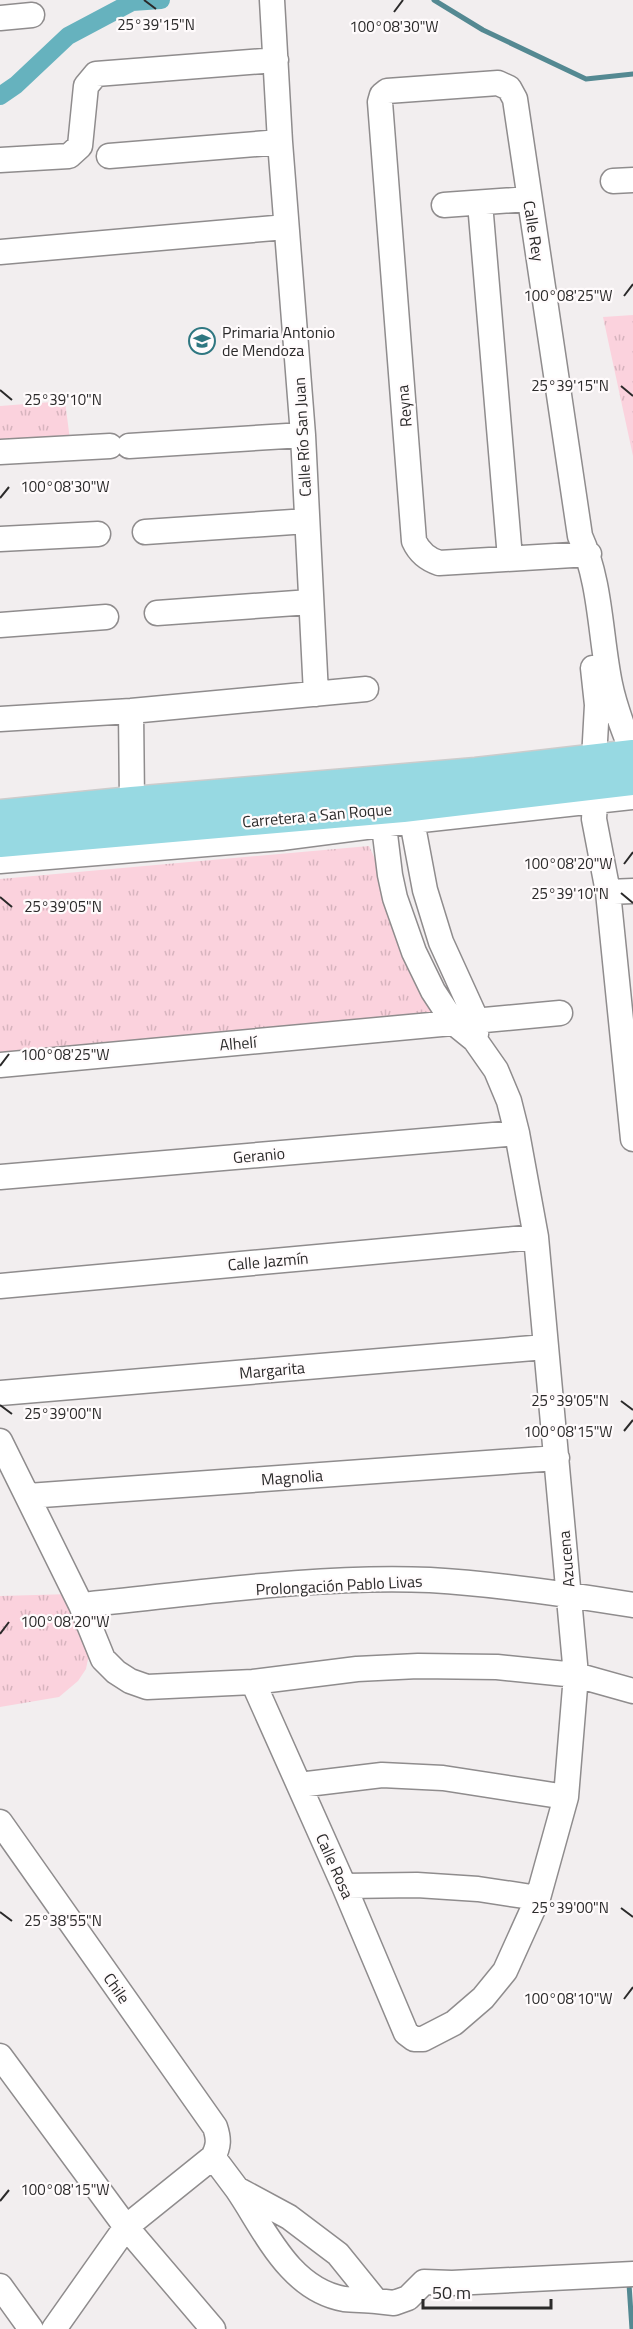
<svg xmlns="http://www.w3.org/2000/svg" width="633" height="2329" viewBox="0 0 633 2329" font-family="'Titillium Web',sans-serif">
	<defs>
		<pattern id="grass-tufts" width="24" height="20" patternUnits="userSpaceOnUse" patternTransform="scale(1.5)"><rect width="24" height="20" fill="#fbd2dd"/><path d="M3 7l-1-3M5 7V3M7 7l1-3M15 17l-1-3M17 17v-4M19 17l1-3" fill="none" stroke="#d7b4be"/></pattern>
	</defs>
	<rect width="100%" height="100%" fill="#f2eeef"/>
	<path fill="url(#grass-tufts)" d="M633,315V456L603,317Z
		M65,401L70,440L0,443V406Z
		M369,846L450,1020L0,1064V879Z
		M72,1594L90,1649L86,1669L78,1681L59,1697L0,1707V1596Z"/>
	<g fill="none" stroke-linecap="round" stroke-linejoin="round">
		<path stroke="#548992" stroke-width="5" d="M434,0L483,30L586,79L633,74
			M629,2284L632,2329"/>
		<path stroke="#66b2be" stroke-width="18" d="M0,96L16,85L68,36L132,2L161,0"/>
		<defs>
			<path id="minor" d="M272,0L280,142L303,435L316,694
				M0,18L32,15
				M109,156L280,142
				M0,160L69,156L80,146L86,86L96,74L276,60
				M613,181L633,180
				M480,203L510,558
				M444,205L529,199
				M0,252L286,227
				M129,446L303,435
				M0,452L110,446
				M145,532L307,521
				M0,539L98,534
				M589,554L439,563C427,559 419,552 414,541L380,102L382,95L387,91L498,83L509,88L515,99L580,536C601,582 600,635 610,684C615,709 624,731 633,754
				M157,613L310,602
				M0,625L106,617
				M593,668L597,705L594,759
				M131,711L132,802
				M0,719L131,711L366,689
				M602,788L595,802L594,819L608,892L633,1139
				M403,807L412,821L425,890L441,942L477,1021L476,1034
				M0,861L281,838L412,821L633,797
				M608,892L633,891
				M0,1065L560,1013
				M0,1177L517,1133
				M0,1286L536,1237
				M0,1393L545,1347
				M0,1441L81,1605L103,1659L116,1672L130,1681L147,1687L253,1682L357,1669L418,1666L497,1667L576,1675L633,1691
				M28,1496L557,1458
				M81,1605C193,1594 317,1575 430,1580C498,1584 566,1594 633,1605
				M253,1682L344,1886L406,2033L414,2039H423L454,2023L483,1998L505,1971L538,1898L566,1797L576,1675L536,1237L517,1133L509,1101L496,1070L475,1040L454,1023L433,991L414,952L395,898L390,875L384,826L388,809
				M299,1785L382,1775L443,1778L566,1797
				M0,1822L215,2127C219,2139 219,2146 213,2157L126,2227L54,2329
				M344,1886L417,1885L478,1889L538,1898
				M0,2056L126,2227L213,2329
				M213,2157L237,2189L289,2217L338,2254L376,2301L394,2303L408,2298L424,2282L452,2283L633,2274
				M237,2189C265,2230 289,2289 344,2299C354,2300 365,2300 376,2301
				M0,2286L31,2329"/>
			<path id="major" d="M0,815L132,802L476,773L633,755
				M0,842L403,807L633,780"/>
		</defs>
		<use href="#minor" stroke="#8f8c8d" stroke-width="27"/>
		<use href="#major" stroke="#ccc" stroke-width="33"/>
		<use href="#minor" stroke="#fff" stroke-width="24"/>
		<use href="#major" stroke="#97d9e2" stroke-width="30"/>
	</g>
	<path fill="none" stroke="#2b2a2a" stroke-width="2" d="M144,0L156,9M394,12L403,0M624,296L633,284M621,386L633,396M0,390L12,400M0,498L9,487M624,864L633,852M621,893L633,903M0,897L12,907M0,1066L9,1054M621,1401L633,1410M0,1405L12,1414M624,1431L633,1420M0,1634L9,1622M621,1908L633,1917M0,1912L12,1921M624,1999L633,1987M0,2201L9,2190"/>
	<defs>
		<symbol id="school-ring" viewBox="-11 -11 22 22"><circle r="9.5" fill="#fffbfc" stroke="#2f7781" stroke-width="1.5"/><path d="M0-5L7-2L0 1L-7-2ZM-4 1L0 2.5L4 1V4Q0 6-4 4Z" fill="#2f7781"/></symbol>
	</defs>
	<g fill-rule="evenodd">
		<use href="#school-ring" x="187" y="326" width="30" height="30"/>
	</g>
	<g text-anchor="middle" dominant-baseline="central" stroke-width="4.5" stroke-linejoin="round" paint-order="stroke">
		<g font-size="16" fill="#2b2a2a" stroke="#fffbfc">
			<text transform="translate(534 231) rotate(81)">Calle Rey</text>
			<text transform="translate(404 406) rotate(-95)">Reyna</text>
			<text transform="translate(302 437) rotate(-93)">Calle Río San Juan</text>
			<text transform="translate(317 815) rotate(-5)">Carretera a San Roque</text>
			<text transform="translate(238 1043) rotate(-5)">Alhelí</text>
			<text transform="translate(259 1155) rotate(-5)">Geranio</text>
			<text transform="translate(268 1261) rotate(-5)">Calle Jazmín</text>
			<text transform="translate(272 1370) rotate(-5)">Margarita</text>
			<text transform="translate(292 1477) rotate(-4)">Magnolia</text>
			<text transform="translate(566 1559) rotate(-95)">Azucena</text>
			<text transform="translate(339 1585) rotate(-3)">Prolongación Pablo Livas</text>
			<text transform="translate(335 1866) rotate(66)">Calle Rosa</text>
			<text transform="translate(117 1988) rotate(55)">Chile</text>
		</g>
		<g font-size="16" fill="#2b2a2a" stroke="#fffbfc" text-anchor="start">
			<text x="222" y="332">Primaria Antonio<tspan x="222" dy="18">de Mendoza</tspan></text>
		</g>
	</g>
	<g font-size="15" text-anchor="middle" fill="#2b2a2a" stroke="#fffbfc" stroke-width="4.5" stroke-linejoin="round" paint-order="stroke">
		<text x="156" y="30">25°39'15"N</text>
		<text x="394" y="32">100°08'30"W</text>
		<text x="568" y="301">100°08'25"W</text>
		<text x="570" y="391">25°39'15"N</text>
		<text x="63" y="405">25°39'10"N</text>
		<text x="65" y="492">100°08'30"W</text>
		<text x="568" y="869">100°08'20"W</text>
		<text x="570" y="899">25°39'10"N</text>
		<text x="63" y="912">25°39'05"N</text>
		<text x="65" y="1060">100°08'25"W</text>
		<text x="570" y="1406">25°39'05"N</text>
		<text x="63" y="1419">25°39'00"N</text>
		<text x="568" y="1437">100°08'15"W</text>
		<text x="65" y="1627">100°08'20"W</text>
		<text x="570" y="1913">25°39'00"N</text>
		<text x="63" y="1926">25°38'55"N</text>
		<text x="568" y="2004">100°08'10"W</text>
		<text x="65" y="2195">100°08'15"W</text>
	</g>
	<path d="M423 2299v9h128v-9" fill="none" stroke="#2b2a2a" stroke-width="3"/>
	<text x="432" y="2299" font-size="18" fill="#2b2a2a" stroke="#fffbfc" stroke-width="4.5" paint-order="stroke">50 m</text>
</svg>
